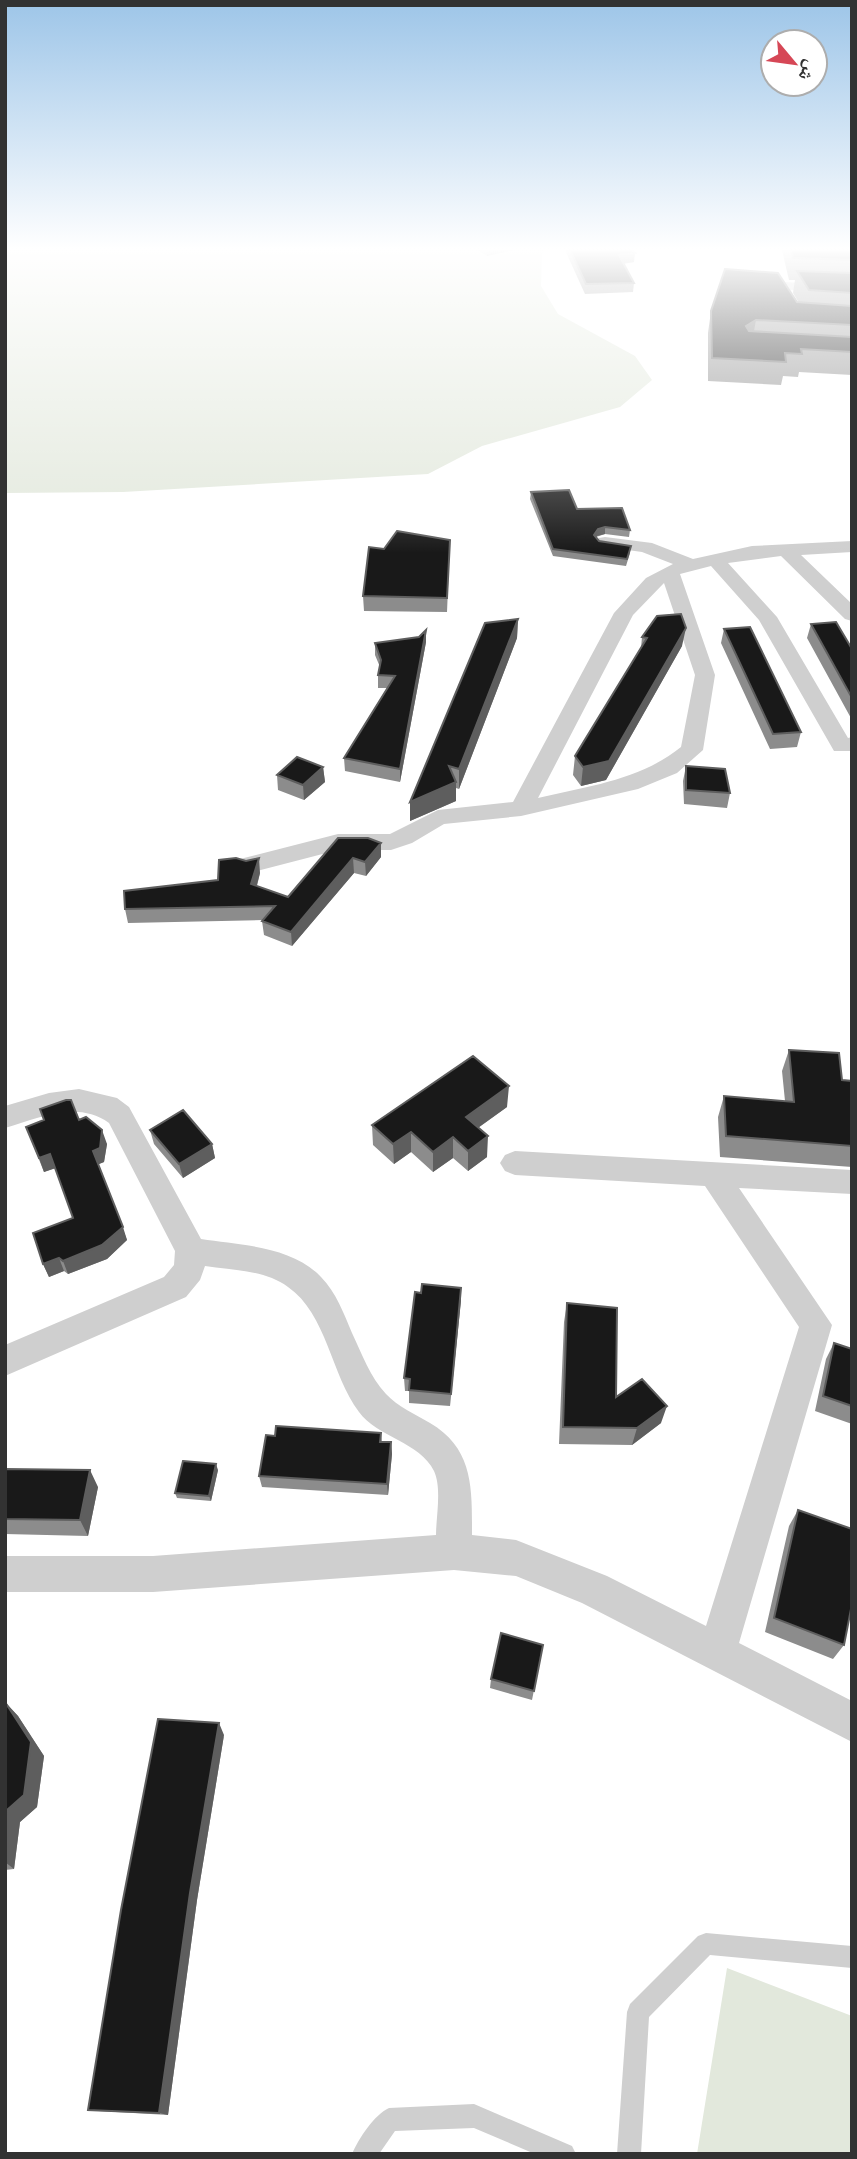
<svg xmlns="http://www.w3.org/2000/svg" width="857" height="2159" viewBox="0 0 857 2159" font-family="Lato,'Noto Naskh Arabic',sans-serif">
	<rect width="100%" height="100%" fill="#fff"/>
	<path fill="#e2e8dc" d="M5,250H546L542,253L541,286L558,314L635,356L652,380L620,407L482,446L428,474L123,492L5,493Z
		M727,1968L852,2016V2154H697Z"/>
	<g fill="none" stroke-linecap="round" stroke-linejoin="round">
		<path fill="#cfcfcf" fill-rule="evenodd" d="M706,1933L852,1946V1968L710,1955L649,2017L641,2154H617L627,2012L630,2004L698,1936Z
			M474,2104L572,2146L576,2154H535L474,2128L395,2131L379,2154H352C359,2138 374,2115 389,2108Z"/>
		<path fill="#cfcfcf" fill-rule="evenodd" d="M778,282L852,284V292L788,290L803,315L852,318V326L793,322L771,286Z
			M605,537L652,543L693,559L752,546L852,541V552L801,555L852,604V621L845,619L781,556L728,563L777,617L848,738L852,737V751H834L759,620L711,566L680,574L715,675L703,750L677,773L638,789L521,816L444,824L412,843L391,850H338L249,873L240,871L237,865L240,859L338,834H390L438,810L513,802L614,613L646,578L673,564L642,552L599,546L596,542L599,538ZM664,583L695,675L681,747C640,780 589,786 538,798L633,615Z
			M79,1089L117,1098L129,1107L201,1239C240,1245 292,1246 321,1277C336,1292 344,1314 352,1333C362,1354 370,1377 386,1394C398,1407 415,1414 430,1423C474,1449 472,1489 472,1535L516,1540L607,1576L706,1626L799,1327L705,1186L515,1175L505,1171L500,1163L505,1155L515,1151L852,1170V1194L739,1188L832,1325L739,1643L852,1701V1742L582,1603L516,1576L454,1570L153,1592H5V1556H153L436,1535C436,1517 442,1488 434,1471C420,1442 377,1437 359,1412C331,1375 327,1314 288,1287C265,1270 232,1270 205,1266L200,1280L186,1297L5,1376V1345L164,1277L174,1265L175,1251L109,1123C77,1100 39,1118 5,1128V1106L49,1093Z"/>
	</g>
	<path fill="#8c8c8c" d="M478,250H513L487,256Z
		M565,250H632L634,262L623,264L634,283L633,292L585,294Z
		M782,250H852V375L799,372L798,377L783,376L781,385L708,381V333L711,311L799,303L793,293L795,280H789Z
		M531,492L577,509L630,530L629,537L605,534L596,537L599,541L630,553L626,566L553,556L530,499Z
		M450,540L447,612L364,611L363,596Z
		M518,619L517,638L459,789L456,788V801L410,821Z
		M811,624L852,649V720L807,638Z
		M724,629L801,732L797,747L770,749L721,643Z
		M642,637L682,646L606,780L581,786L573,775L575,756L641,648Z
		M426,642L400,782L345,771L344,758L387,688H378V675L380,667L375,655V643Z
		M686,766L730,793L727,808L684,804L683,781Z
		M323,767L325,782L304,800L278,790L277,775Z
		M338,838L381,857L366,876L354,873L292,946L264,935L262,921L263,920L128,923L125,909L218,880L260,873L257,886L288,897Z
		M789,1050L842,1080L852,1081V1167L720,1157L718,1117L724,1096L785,1101L782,1071Z
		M507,1107L478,1128L487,1157L468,1171L453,1158L433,1172L411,1152L394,1164L373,1145L372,1125Z
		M79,1120L107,1144L104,1162L98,1164L127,1240L107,1259L68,1274L64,1271L49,1277L43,1264L73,1218L55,1168L44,1172L26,1127Z
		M150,1130L212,1144L215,1158L183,1178L154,1144Z
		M461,1288L450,1406L409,1403V1391H405L404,1378L421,1293Z
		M567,1303L616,1397L661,1423L632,1445L559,1444L564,1322Z
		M834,1343L852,1349V1424L815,1411L826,1359Z
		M381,1433L382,1442H391L392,1454L388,1495L262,1487L259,1476L275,1436Z
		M5,1469L98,1487L88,1536L5,1534Z
		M218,1470L211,1501L177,1498L175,1493Z
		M798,1510L844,1645L833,1659L765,1632L789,1526Z
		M543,1645L532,1700L490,1688L491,1679Z
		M5,1702L18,1716L44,1756L37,1807L20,1822L14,1869L5,1870Z
		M224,1735L197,1900L168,2115L98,2111L88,2110Z"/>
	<path fill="#5e5e5e" d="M488,250H513L487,256Z
		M635,253L634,262L618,264L619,255Z
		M756,320L752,342L746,326Z
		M605,527V534L597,536L593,542L594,535L598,529Z
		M518,619L517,638L459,789V769Z
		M686,628L682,646L606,780L581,786L583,767Z
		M426,630V642L400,782V769Z
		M323,767L325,782L304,800L303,785Z
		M456,782V801L410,821V802Z
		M381,843V857L366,876L365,862Z
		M259,858L260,873L253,899L251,884Z
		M353,858L354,873L292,946L291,932Z
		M509,1086L507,1107L465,1137L466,1117Z
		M102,1130L107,1144L104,1162L97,1165L93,1151Z
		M411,1132V1152L394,1164L393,1144Z
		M488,1136L487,1157L468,1171V1151Z
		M453,1137V1158L433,1172V1152Z
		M212,1144L215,1158L183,1178L179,1164Z
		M50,1154L56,1168L44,1172L39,1158Z
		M123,1227L127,1240L107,1259L68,1274L63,1261Z
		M59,1258L64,1271L49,1277L43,1264Z
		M461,1288V1301L450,1406L451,1394Z
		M667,1406L661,1423L632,1445L637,1428Z
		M391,1442L392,1454L388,1495L387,1484Z
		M216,1464L218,1470L211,1501L209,1496Z
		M90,1470L98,1487L88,1536L80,1520Z
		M5,1702L18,1716L44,1756L37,1807L20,1822L14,1869L5,1862V1820L7,1810Z
		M219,1723L224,1735L197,1900L168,2115L159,2113L190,1893Z"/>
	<path fill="#191919" stroke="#5e5e5e" stroke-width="2" d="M570,250H632L635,253L619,255L634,283L586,284Z
		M791,250H852V260L793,258Z
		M725,269L778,273L797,302L852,306V325L756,320L746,326L749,331L852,337V352L801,349L802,354L785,353L786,362L712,358L711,311Z
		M797,271L852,273V293L809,290Z
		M569,490L577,509L622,508L630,530L605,527L598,529L594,535L599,541L631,546L627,559L553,549L531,492Z
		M397,531L450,540L447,598L363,596L369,547L384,549Z
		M681,614L686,628L609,761L583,767L575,756L647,638L642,637L657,616Z
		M518,619L459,769L449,766L456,782L410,802L485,623Z
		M836,622L852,649V698L811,624Z
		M750,627L801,732L773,734L724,629Z
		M426,630L400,769L344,758L395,676L378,675L381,660L375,643L419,637Z
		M297,757L323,767L303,785L277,775Z
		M686,766L725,769L730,793L686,790Z
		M338,838H368L381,843L365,862L353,858L291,932L262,921L275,906L125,909L124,891L218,880L219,860L236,858L246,861L259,858L251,884L288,897Z
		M789,1050L839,1053L842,1080L852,1081V1146L726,1136L724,1096L794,1102Z
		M473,1056L509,1086L466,1117L488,1136L468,1151L453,1137L433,1152L411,1132L393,1144L372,1125Z
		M66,1100H71L79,1120L86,1117L102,1130L100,1148L93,1151L123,1227L102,1245L63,1261L59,1258L43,1264L33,1233L73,1218L50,1154L39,1158L26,1127L44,1120L40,1109Z
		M183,1110L212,1144L179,1164L150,1130Z
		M422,1284L461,1288L451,1394L409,1390L410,1379L404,1378L415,1292L421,1293Z
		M567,1303L617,1308L616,1397L642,1379L667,1406L637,1428L563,1427Z
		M834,1343L852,1349V1406L823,1396Z
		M276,1426L381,1433L380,1442H391L387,1484L259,1476L266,1435L275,1436Z
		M183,1461L216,1464L209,1496L175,1493Z
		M5,1469L90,1470L80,1520L5,1519Z
		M798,1510L852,1529V1604L844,1645L774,1618Z
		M501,1633L543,1645L534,1691L491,1679Z
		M5,1702L31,1742L24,1795L7,1810L5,1820Z
		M158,1719L219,1723L190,1893L159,2113L88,2110L121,1910Z"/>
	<linearGradient id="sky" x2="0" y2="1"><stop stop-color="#9dc5e8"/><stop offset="0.45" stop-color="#fff"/><stop offset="1" stop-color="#fff" stop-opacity="0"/></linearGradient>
	<rect width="857" height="553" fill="url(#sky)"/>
	<rect width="857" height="2159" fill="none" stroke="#323232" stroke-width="14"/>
	<g transform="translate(794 63) rotate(119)"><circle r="33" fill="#ffffff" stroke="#adadad" stroke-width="2"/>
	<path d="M0-5L12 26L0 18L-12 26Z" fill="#d64756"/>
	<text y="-10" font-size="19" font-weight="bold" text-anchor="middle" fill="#323232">ش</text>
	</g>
</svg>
